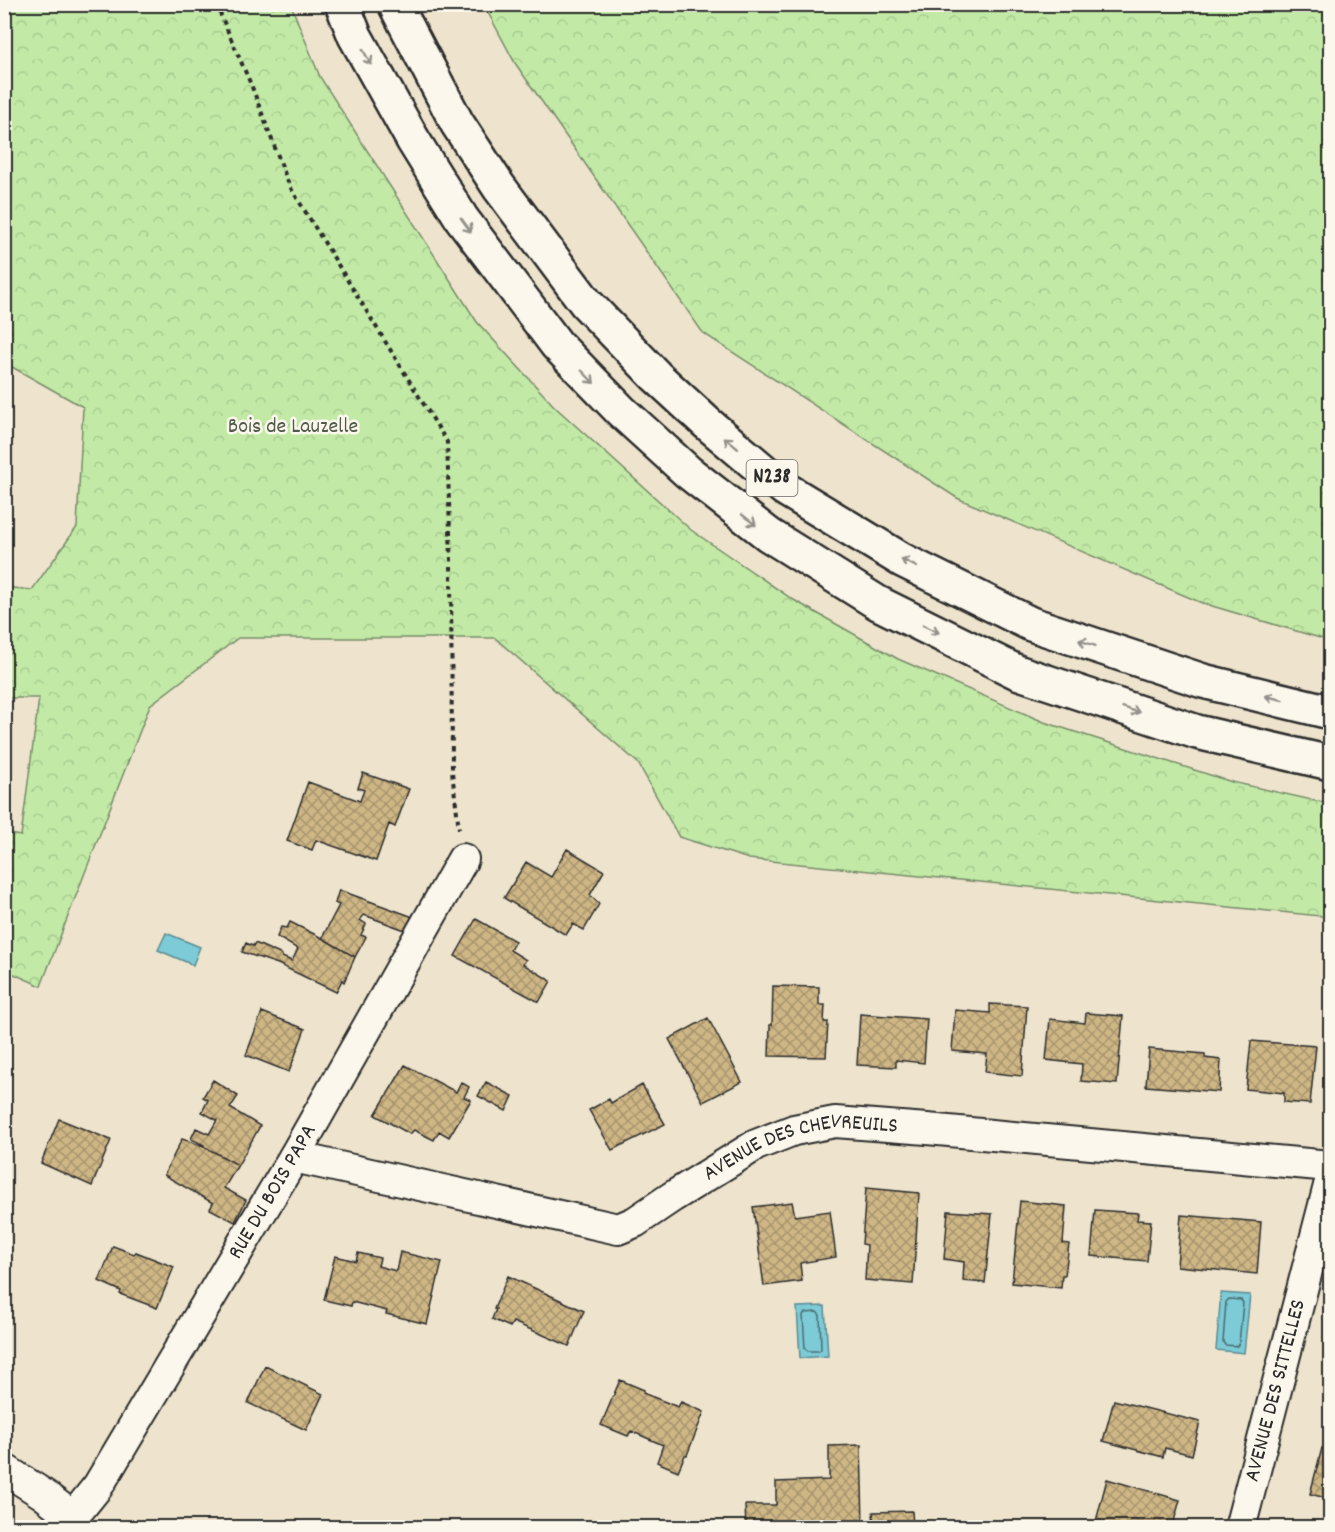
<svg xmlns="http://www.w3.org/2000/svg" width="1335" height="1532" viewBox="0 0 1335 1532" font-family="Dekko,sans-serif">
	<defs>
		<pattern id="park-crowns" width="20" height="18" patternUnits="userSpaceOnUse" patternTransform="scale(1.5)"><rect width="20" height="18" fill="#c2eaa6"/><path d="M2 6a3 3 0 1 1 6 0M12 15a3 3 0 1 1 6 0" fill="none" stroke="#a7c98f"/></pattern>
		<pattern id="building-cross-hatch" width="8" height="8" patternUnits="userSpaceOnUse" patternTransform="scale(1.5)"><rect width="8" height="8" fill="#ceb685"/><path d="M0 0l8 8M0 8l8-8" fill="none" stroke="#a7946d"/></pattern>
	</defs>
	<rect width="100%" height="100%" fill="#eee4cd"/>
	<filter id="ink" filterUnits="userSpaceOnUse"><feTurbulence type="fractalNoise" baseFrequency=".0167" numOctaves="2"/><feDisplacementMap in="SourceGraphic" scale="12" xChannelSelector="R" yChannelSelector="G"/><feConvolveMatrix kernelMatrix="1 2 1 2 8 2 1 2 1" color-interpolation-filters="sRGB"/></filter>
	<g filter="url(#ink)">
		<path fill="url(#park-crowns)" stroke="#768a68" stroke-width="1.5" d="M5,4L291,5L320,77L477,322L555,407L691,530L792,599L898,659L1044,722L1232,782L1330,804V917L749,859L679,837L638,763L495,638H238L150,705L41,986L5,970V833L21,836L39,698H5V587L32,590L77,527L83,407L5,363Z
			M484,5H1330V641L1202,603L957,498L703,333L515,63Z"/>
		<path fill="#7bcbd7" stroke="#5b8b92" stroke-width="1.5" d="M166,933L200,947L193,965L158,950Z
			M1221,1293L1250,1295L1244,1353L1216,1350Z
			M825,1306L828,1356L800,1358L797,1307Z"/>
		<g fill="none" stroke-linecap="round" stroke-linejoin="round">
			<path stroke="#4b6b70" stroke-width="1.5" d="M1229,1299L1241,1300L1243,1303L1239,1343L1237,1346L1225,1345L1223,1342L1226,1302Z
				M817,1312L820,1315L821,1349L819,1351H808L805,1349L803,1315L805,1313Z"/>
		</g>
		<path fill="url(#building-cross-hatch)" stroke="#2b2b2b" stroke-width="1.5" d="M363,773L409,789L395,827L389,824L376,861L316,840L312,850L287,841L308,782L360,801L364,790L358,788Z
			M567,849L604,871L590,895L599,904L584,930L573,924L566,935L504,898L526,862L551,877Z
			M339,890L413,917L405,930L364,915L360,920L366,924L361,935L366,937L355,957L322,938L339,905L335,903Z
			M476,919L515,941L510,950L526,960L523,964L551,981L539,1002L455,956Z
			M290,922L322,938L355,957L344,982L342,980L336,992L278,964L242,952L246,943L253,946L255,943L282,955V957L292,961L298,949L277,937L281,927L287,928Z
			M773,986L819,987V1005H825L824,1022H828L826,1057L769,1056L770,1025H772Z
			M990,1004L1027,1006L1022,1076L985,1072L987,1054L952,1051L955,1010L990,1013Z
			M262,1012L305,1029L289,1072L246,1055Z
			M1086,1013L1123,1016L1117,1084L1081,1081L1082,1064L1046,1060L1050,1019L1085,1023Z
			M860,1014L927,1019L924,1063L896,1060V1067L857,1065Z
			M708,1018L742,1082L703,1102L669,1039Z
			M1251,1041L1316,1046L1310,1104L1284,1102V1093L1246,1089Z
			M1149,1049L1205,1054V1058L1221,1060L1219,1092L1146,1086Z
			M405,1065L456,1092L461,1082L469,1087L464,1097L471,1100L449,1137L439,1131L434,1140L414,1130L410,1134L375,1115Z
			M213,1080L238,1096L230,1108L260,1126L238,1165L203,1146L204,1145L191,1139L196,1128L209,1134L217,1120L202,1112L208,1100L203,1097Z
			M486,1082L513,1096L506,1111L478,1096Z
			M642,1085L665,1124L612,1150L589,1110L609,1099L611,1103Z
			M59,1119L111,1140L92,1186L41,1163Z
			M182,1139L203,1146L238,1165L224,1188L246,1200L235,1222L210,1209L213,1203L164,1175Z
			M866,1188L919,1193L913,1284L865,1280L867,1245L862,1244Z
			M1020,1201L1066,1206L1063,1243L1069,1244L1065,1275H1062L1061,1288L1012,1283Z
			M792,1202L795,1216L830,1211L836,1257L800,1263L802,1281L764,1286L753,1207Z
			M1095,1210L1138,1213L1137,1220L1151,1221L1147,1261L1091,1256Z
			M948,1211L992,1214L985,1283L963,1281L964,1262L944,1259Z
			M1181,1215L1261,1222L1257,1274L1177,1266Z
			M113,1246L134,1254L136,1252L174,1267L157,1308L120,1294L121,1291L99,1281Z
			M400,1252L442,1262L427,1324L386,1314L387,1311L352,1302L351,1306L324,1300L335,1256L356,1261L358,1253L380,1258L378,1266L396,1271Z
			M508,1276L584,1311L569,1346L513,1322L510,1327L492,1319L496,1309H494Z
			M265,1366L323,1394L306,1430L248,1403Z
			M620,1380L644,1390L643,1393L678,1407L681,1402L704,1412L687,1455H685L678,1471L657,1462L663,1445L631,1431L628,1436L601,1425Z
			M1114,1400L1200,1422L1192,1455L1165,1448L1163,1457L1103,1441Z
			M861,1445L863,1524L746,1528L745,1505H776V1482L829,1480V1446Z
			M1322,1448L1330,1450V1499L1310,1494Z
			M1107,1479L1180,1500L1172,1528H1102L1095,1525Z
			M912,1511L913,1528H874L873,1512Z"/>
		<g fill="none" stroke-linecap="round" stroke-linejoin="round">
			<defs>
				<g id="minor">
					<path id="s1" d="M294,1157L618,1229L635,1222L672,1197L756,1145L794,1130L835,1122L927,1129L1330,1166"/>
					<path d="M4,1469L43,1494L73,1517L75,1528"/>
					<path id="s2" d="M73,1517L98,1486L294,1157L463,859"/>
					<path id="s3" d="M1240,1528L1330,1182"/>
				</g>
				<path id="trunk" d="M342,4L355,36L413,140L462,219L557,345L621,411L688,472L769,535L878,603L1017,672L1197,732L1330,763
					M395,4L457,123L499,187L586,303L656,376L708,424L785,489L902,560L1031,624L1203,681L1330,712"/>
			</defs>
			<use href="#minor" stroke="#2b2b2b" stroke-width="34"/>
			<use href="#trunk" stroke="#2b2b2b" stroke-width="38"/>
			<path stroke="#2b2b2b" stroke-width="4" stroke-dasharray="4.5 4.5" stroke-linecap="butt" d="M216,4L252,87L289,185L447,442L451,561L452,772L459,829"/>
			<use href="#minor" stroke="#fbf7ec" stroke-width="30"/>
			<use href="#trunk" stroke="#fbf7ec" stroke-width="33"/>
		</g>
		<defs><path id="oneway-shaft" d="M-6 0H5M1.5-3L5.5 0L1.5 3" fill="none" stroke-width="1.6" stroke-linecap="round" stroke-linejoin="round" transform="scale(1.5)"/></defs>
		<g stroke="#93918c">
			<use href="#oneway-shaft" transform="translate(367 57) rotate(61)"/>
			<use href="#oneway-shaft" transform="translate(466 225) rotate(54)"/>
			<use href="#oneway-shaft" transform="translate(588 377) rotate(46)"/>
			<use href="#oneway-shaft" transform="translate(731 443) rotate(-140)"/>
			<use href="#oneway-shaft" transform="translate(749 520) rotate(38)"/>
			<use href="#oneway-shaft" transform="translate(909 563) rotate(-153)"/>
			<use href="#oneway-shaft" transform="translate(931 629) rotate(26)"/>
			<use href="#oneway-shaft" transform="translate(1087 643) rotate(-161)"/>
			<use href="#oneway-shaft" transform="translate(1274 698) rotate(-167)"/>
			<use href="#oneway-shaft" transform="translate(1131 710) rotate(19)"/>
		</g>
	</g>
	<g text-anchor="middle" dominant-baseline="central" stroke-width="5" stroke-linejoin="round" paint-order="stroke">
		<rect fill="#fbf7ec" stroke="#696865" stroke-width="1.5" x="746.5" y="460" width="51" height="36" rx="4.5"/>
		<g font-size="21" font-weight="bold" fill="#2b2b2b">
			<text x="772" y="478">N238</text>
		</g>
		<g font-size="22" fill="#515b4a" stroke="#fbf7ec">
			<text x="293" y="427">Bois de Lauzelle</text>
		</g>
		<g font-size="22" fill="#2b2b2b" stroke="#fbf7ec">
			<text stroke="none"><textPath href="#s1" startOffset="537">AVENUE DES CHEVREUILS</textPath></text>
			<text stroke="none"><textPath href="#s2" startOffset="382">RUE DU BOIS PAPA</textPath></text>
			<text stroke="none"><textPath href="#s3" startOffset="142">AVENUE DES SITTELLES</textPath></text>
		</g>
	</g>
	<rect width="1335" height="1532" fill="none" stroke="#fbf7ec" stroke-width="24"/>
	<rect x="12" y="12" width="1311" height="1508" fill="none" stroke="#2b2b2b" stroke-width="2" filter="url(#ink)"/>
</svg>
